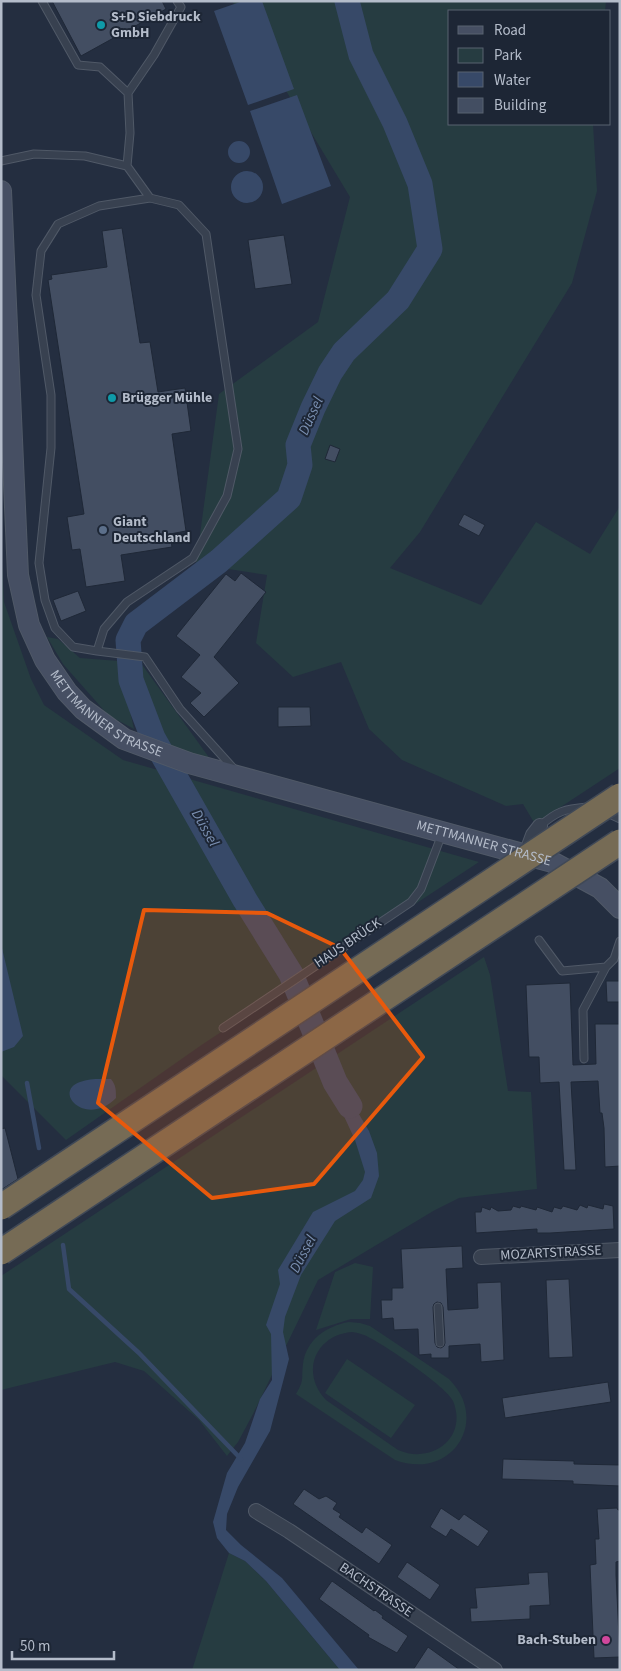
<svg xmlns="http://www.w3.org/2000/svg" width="621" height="1671" viewBox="0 0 621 1671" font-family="'Source Sans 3',sans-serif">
	<rect width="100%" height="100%" fill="#242e40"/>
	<path fill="#263c41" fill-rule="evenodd" d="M232,1H606L605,11H450V124H593L597,191L572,283L420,532L390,568L481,605L536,522L590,554L620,506V768L535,824L523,804L506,806L402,760L369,729L341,662L293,677L256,643L267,575L196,564L219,394L318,322L350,197Z
		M1,544L4,602L31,679L44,705L123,760L479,862L203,1044L66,1140L1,1075Z
		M47,637L58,639L80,658L119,661L134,729L108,715L63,664Z
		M138,659L213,763L164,746L136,670Z
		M484,957L490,975L508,1091L531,1092L537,1189L459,1198L435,1210L318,1280L253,1414L238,1442L227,1456L199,1420L144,1371L115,1362L1,1390V1276Z
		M355,1263L373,1267L370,1319H351L316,1330L335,1272Z
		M349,1322L360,1323L370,1326L449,1379C491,1421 451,1481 395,1460L296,1394C305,1379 301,1379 303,1364C306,1340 326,1326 349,1322ZM352,1332C358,1333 364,1334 370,1338C386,1346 447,1387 453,1401C468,1437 433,1465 398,1450L326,1400C300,1373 315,1335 352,1332Z
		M347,1359L415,1405L391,1438L325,1393Z
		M229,1553L245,1561L266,1581L340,1670H192Z"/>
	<path fill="#374968" d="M243,1H262L294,89L248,105L214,11Z
		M297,95L331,186L282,204L250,111Z
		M228 152a11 11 0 1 1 22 0a11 11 0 1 1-22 0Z
		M231 187a16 16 0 1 1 32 0a16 16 0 1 1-32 0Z
		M1,944L23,1036L14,1047L1,1052Z
		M335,1074L369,1131L377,1153L379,1176L371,1198L335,1221L301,1275L285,1317L283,1332L289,1359L270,1431L238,1487L227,1514L226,1530L241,1545L282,1578L359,1670H340L266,1581L245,1561L229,1553L217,1538L213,1522L227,1473L245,1443L260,1399L272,1380L271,1334L266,1325L280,1284L278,1270L313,1212L355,1191L363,1180L365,1172L355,1140L342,1112L324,1086Z
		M111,1079C116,1085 116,1090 116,1098C86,1128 52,1092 80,1082C90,1078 101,1079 111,1079Z"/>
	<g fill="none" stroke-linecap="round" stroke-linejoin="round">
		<path stroke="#374968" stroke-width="4.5" d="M27,1083L39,1148
			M63,1245L69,1289L139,1353L241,1459"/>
		<path stroke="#374968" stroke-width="25" d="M347,1L361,55L395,123L420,184L430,249L398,300L344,352L330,373L313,408L298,445L300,465L289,498L219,561L136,624L128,640L131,680L153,738L245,900L291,974L335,1082L350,1106"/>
	</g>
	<path fill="#434e62" stroke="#1f2837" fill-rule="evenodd" d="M52,1H162L166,9L81,56Z
		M122,228L140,343L150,342L158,392L185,388L191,431L172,434L186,531L170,534L172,547L121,555L125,581L86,587L80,549L72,550L67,517L84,514L48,280L52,279L51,275L107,267L102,231Z
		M284,235L292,284L255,289L248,240Z
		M330,445L340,449L335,462L325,459Z
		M464,514L485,525L479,536L458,525Z
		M241,573L266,592L214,657L239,683L204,717L190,703L201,693L181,677L200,655L176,636L226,574L235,581Z
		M78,591L86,611L61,621L53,600Z
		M278,707H310L311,726L278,727Z
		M606,981H620V1002H607Z
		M570,983L573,1065L596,1064L595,1024H620V1166L605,1167L604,1128L602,1113H600L598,1081L571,1082L576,1170H564L559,1082L540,1083L539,1057H529L526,985Z
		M5,1128L18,1179L1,1190V1129Z
		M604,1204L613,1206L614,1229L550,1233H537V1229L476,1233L475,1212H481L482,1207L490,1210L491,1207L498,1211L511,1210L513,1206L520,1208L521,1206L536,1210L537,1207L552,1212L554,1207L561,1209L563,1206L577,1210L580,1205L587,1208L588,1205L603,1209Z
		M462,1246L463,1268L446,1269L448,1310L478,1308L477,1283L501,1282L504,1360L481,1362L480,1344L449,1346V1358H431V1354L419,1355L418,1329L394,1330L393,1318L382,1319L381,1300H392V1288H403L401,1249ZM437,1302L441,1303L443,1307L445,1343L444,1346L441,1348L437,1347L435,1343L433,1307L434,1304Z
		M569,1279L573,1357L549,1358L546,1280Z
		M608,1382L611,1402L505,1418L502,1398Z
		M503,1459L574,1461V1464L620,1465V1486L573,1484V1481L502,1479Z
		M304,1489L319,1499L326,1496L337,1503L333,1509L341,1514L339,1517L362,1533L366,1527L392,1545L379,1564L293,1504Z
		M441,1508L459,1520L464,1514L489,1531L478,1547L451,1529L446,1537L430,1527Z
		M617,1508L618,1510H620V1561L616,1562V1575L620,1657L594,1658L590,1565L596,1564L595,1539H599L597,1509Z
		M407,1562L440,1585L430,1600L397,1577Z
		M548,1572L550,1605L530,1606V1619L471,1622L470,1608H477L475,1588L529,1584L528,1573Z
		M332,1581L374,1611L375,1610L383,1616L382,1618L408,1636L397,1653L368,1637L369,1635L319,1599Z
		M428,1647L460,1670H413Z"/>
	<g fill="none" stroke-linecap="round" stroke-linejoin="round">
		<defs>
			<path id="lane" d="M42,1L78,65L100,67L128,93
				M1,161L34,154L85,156L127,166L150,198L179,205L206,234L238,449L227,496L193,558L127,602L104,629L97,651L73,647L55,628L45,600L39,563L51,448V395L36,295L41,251L58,224L99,206L150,198
				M127,166L130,133L128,93L154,55L181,7L177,1
				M97,651L145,657L180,709L234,769
				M607,813L620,819
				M540,826C557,811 565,809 587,807
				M539,940L562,971L606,967
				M223,1028L411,902L421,889L442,834
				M584,1059L583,1010L606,967L614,959L620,941
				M438,1307L440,1343"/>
			<path id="street" d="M526,854L533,835L540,826
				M481,1257L620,1250
				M256,1511L289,1531L495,1670"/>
			<g id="secondary">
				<path id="s1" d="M1,191L18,575L29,625L45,660L67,692L83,709L124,739L189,763L552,862L600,888L620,908"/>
			</g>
		</defs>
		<use href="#lane" stroke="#505967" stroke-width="9"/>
		<use href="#street" stroke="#505967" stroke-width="16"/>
		<use href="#secondary" stroke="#505967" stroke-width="22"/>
		<use href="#lane" stroke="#384150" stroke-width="7"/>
		<use href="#street" stroke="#384150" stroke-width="14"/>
		<use href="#secondary" stroke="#464f63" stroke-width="20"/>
		<defs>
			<path id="highway-bridge" d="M1,1207L620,796
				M1,1252L620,842"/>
		</defs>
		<use href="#highway-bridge" stroke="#404957" stroke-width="28" stroke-linecap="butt"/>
		<use href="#highway-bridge" stroke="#766b55" stroke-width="25"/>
	</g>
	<path fill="#e8590c" fill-opacity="0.2" stroke="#e8590c" stroke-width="4" stroke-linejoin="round" d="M144,910L267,913L340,948L423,1057L314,1184L212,1198L98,1103Z"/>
	<g fill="#0f9aa8" stroke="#1d2635" stroke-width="2">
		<circle cx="101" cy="25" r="5"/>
		<circle cx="112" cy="398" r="5"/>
	</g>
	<circle fill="#5c6f8a" stroke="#1d2635" stroke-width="2" cx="103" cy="530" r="5"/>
	<circle fill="#d1479c" stroke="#1d2635" stroke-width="2" cx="606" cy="1640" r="5"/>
	<g text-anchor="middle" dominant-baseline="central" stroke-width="4" stroke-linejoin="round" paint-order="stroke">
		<g font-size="14" font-weight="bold" fill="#b4bcca" stroke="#1d2635" text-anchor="start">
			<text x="111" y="17">S+D Siebdruck<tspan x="111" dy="16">GmbH</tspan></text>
			<text x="122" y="398">Brügger Mühle</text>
			<text x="113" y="522">Giant<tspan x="113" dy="16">Deutschland</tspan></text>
			<text x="596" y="1640" text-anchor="end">Bach-Stuben</text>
		</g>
		<g font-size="14" fill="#b4bcca" stroke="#1d2635">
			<text stroke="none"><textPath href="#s1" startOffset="558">METTMANNER STRASSE</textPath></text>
			<text stroke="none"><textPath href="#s1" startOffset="962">METTMANNER STRASSE</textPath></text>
			<text transform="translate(348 943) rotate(-34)">HAUS BRÜCK</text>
			<text transform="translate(551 1253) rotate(-3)">MOZARTSTRASSE</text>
			<text transform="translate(376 1590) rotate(34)">BACHSTRASSE</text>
		</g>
		<g font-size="15" font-style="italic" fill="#7b90b2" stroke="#1d2635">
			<text transform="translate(311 416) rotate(-66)">Düssel</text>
			<text transform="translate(205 828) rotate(60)">Düssel</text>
			<text transform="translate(303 1254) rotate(-62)">Düssel</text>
		</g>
	</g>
	<rect width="621" height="1671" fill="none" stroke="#b4bcca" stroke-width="5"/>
	<rect x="448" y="10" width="162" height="115" fill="#1d2635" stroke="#596271"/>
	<rect x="458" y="26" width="25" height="8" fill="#464f63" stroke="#596271"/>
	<text x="494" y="35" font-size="15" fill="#b4bcca">Road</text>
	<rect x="458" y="48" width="25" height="15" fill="#263c41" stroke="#596271"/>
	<text x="494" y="60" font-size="15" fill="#b4bcca">Park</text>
	<rect x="458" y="72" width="25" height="15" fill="#374968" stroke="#596271"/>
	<text x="494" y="85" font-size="15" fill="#b4bcca">Water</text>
	<rect x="458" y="98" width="25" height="15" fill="#434e62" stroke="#596271"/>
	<text x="494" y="110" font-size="15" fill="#b4bcca">Building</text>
	<path d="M12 1651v8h102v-8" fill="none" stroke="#b4bcca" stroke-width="2.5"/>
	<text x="20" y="1651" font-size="15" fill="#b4bcca" stroke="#1d2635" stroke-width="4" paint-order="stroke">50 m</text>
</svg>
